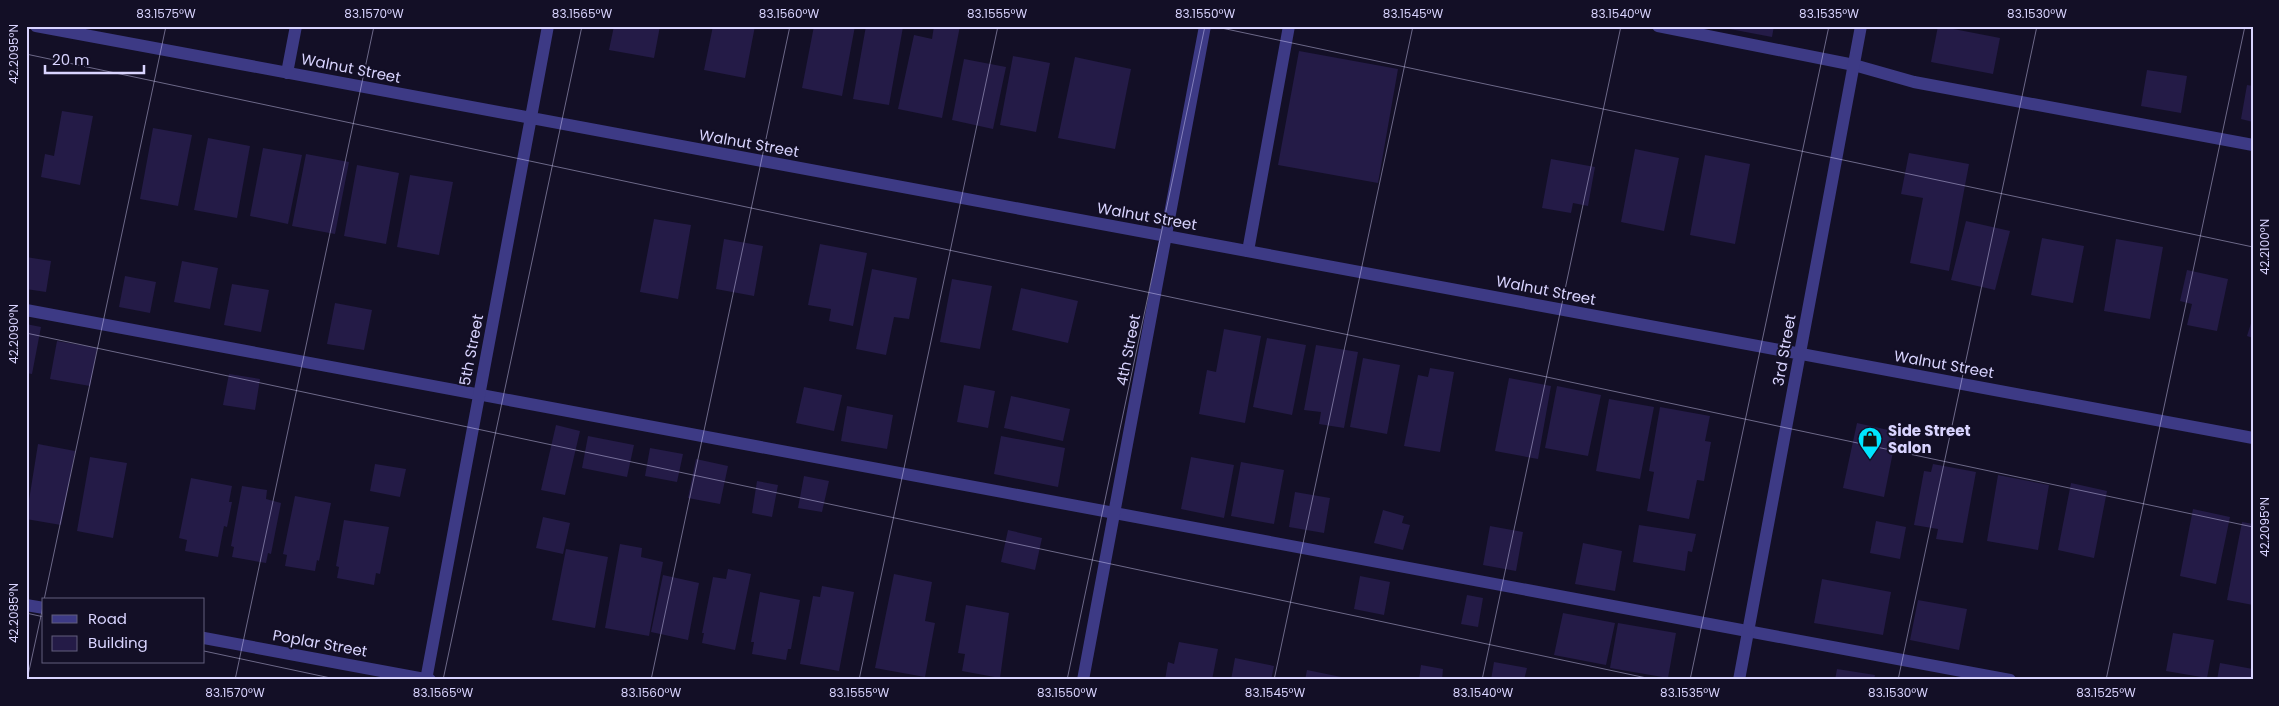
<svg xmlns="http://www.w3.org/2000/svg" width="2279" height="706" viewBox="0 0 2279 706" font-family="Poppins,sans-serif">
	<rect width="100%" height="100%" fill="#130f26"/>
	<path fill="#241b47" d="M614,26H660L654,58L609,50Z
		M713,26H755L745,78L704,70Z
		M814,26H855L842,96L802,88Z
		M866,26L903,27L889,105L853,99Z
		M934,26H960L942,118L898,109L914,35L932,39Z
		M1714,26H1774L1772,37Z
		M1938,26L2000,38L1993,74L1931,62Z
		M1299,51L1398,69L1378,183L1278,165Z
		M1013,56L1050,63L1036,132L1000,125Z
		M1075,57L1131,69L1115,149L1058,138Z
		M964,59L1006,67L993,129L952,120Z
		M2147,70L2187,76L2181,113L2141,106Z
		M2247,85L2253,86V122L2241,119Z
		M62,111L93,116L80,185L41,177L45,154L54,156Z
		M153,128L192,135L178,206L140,199Z
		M208,138L250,146L237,218L194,210Z
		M263,148L302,155L288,224L250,216Z
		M1635,149L1679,158L1664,231L1621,222Z
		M1909,153L1969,164L1949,271L1910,263L1923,198L1901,194Z
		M306,154L349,162L335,234L292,226Z
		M1705,155L1750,164L1735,244L1690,235Z
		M1551,159L1595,167L1588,206L1573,203L1571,213L1542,208Z
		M357,165L399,173L386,244L344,236Z
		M410,175L453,182L439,255L397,247Z
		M654,219L691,225L678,299L640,292Z
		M1966,221L2010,231L1995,290L1951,280Z
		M2042,238L2084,246L2073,303L2031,295Z
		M724,239L763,246L754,296L716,289Z
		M2116,239L2163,247L2150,319L2104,311Z
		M820,244L867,253L853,326L829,321L831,309L808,305Z
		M26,257L51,261L46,292L26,289Z
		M182,261L218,268L210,309L174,302Z
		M872,269L917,278L909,319L894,317L886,355L856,349Z
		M2187,270L2228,279L2217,331L2187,325L2192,304L2180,301Z
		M125,276L156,282L150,313L119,307Z
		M952,279L992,286L980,349L940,342Z
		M232,284L269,290L261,332L224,325Z
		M1021,288L1078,301L1068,343L1012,330Z
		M335,303L372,310L364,350L327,344Z
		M2253,317V338L2247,336Z
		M26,324L41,327L32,374L26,373Z
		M1224,329L1261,336L1245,423L1199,414L1207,370L1216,372Z
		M1267,338L1306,345L1292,415L1253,407Z
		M57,341L97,348L90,386L50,379Z
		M1316,345L1358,352L1344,428L1319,424L1321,412L1304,410Z
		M1363,358L1400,365L1387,434L1350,427Z
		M1430,368L1454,372L1440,452L1404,446L1418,375L1428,377Z
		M229,374L260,379L255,410L223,405Z
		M1509,378L1551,386L1538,459L1495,451Z
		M964,385L995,391L988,428L957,422Z
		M1557,386L1601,395L1588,456L1545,448Z
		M804,387L842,395L834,431L796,423Z
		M1011,396L1070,409L1063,441L1004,428Z
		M1609,399L1654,407L1640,479L1596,471Z
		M847,406L893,415L887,449L841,441Z
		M1660,407L1710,416L1705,441L1711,442L1704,481L1697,480L1689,519L1647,511L1654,472L1649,471Z
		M1857,423L1897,432L1884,497L1843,488Z
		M556,425L580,431L565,495L541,490Z
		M588,436L634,445L627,477L582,468Z
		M1001,436L1065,448L1058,487L994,474Z
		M38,444L75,451L61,525L26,519Z
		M650,448L683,454L677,482L645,476Z
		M90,457L127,463L113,538L77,531Z
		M1191,457L1234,465L1224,518L1181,509Z
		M696,459L728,466L720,504L688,498Z
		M1241,462L1284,470L1274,524L1231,516Z
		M375,464L406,469L400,497L370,491Z
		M1933,464L1976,472L1963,543L1936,539L1938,529L1914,525L1924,471L1931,472Z
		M1998,475L2049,485L2038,550L1987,541Z
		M804,476L829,481L822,512L798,508Z
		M191,478L232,486L229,502H232L227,527L224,526L218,557L185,551L187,540L179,538Z
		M757,481L778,485L772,517L752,513Z
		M2071,483L2107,491L2094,558L2058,550Z
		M242,486L267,490L266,499L281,503L271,554L268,553L266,563L232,557L234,547L231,546Z
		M1295,492L1330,498L1324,533L1289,527Z
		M295,496L331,503L319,561L317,560L315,571L285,566L287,555L283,554Z
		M2193,509L2230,517L2216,584L2180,576Z
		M1383,510L1404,516L1402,523L1410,525L1403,550L1374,543Z
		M543,517L570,523L563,554L536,548Z
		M344,520L389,527L380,574L376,573L374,585L337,578L339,567L336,566Z
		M1876,521L1906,527L1900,559L1870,553Z
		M2242,522L2253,524V605L2227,600Z
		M1639,525L1696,534L1692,552L1688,551L1685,571L1633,562Z
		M1490,526L1523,532L1516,571L1483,565Z
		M1008,530L1042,538L1035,570L1001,562Z
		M1583,543L1622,551L1615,591L1575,584Z
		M620,544L642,548L641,557L663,562L649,636L605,628Z
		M566,549L608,557L595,628L552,620Z
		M728,569L751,574L735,650L702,643L704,633H702L713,577L726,579Z
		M894,574L932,582L925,621L935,623L925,677L875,668Z
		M663,575L699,583L688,640L651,632Z
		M1360,576L1390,582L1384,615L1354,609Z
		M1822,579L1891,592L1883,635L1814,623Z
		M822,586L854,592L839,671L800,664L813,596L820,597Z
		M760,592L800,600L791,649H788L786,660L752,654L754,642H751Z
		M1467,595L1483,598L1478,627L1461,624Z
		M1918,600L1967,609L1959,650L1910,640Z
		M966,605L1009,613L1000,678L962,671L965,654L958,653Z
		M1563,613L1615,623L1606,665L1554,655Z
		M1618,623L1676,633L1668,678L1610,668Z
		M2173,633L2214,640L2207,678L2166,671Z
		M1179,642L1218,649L1212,680H1165L1168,662L1174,664Z
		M1235,658L1274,666L1271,680H1231Z
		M1494,662L1527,668L1524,680H1491Z
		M2220,663L2253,669V680H2217Z
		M1421,665L1443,669L1442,680H1419Z
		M1837,669L1875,675L1874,680H1835Z
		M1307,670L1346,678V680H1305Z"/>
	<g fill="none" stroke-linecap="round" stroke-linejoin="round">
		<path stroke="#3d3a85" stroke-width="12" d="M1658,26L1854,65L1914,82L2253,145
			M1248,251L1289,26
			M26,310L2010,680"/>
		<path stroke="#3d3a85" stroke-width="12" d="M36,26L2253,438
			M287,73L296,26
			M26,605L44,608
			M204,638L430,680
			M426,680L548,26
			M1083,680L1205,26
			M1739,680L1861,26"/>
	</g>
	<path fill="none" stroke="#d9d4ff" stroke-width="1" stroke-opacity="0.45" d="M1212,26L2253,247M26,54L2253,527M26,333L1656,680M44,600L166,26M26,613L44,617M204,651L340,680M27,680L44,602M235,680L374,26M443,680L582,26M651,680L790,26M859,680L998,26M1067,680L1205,26M1274,680L1413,26M1482,680L1621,26M1690,680L1829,26M1898,680L2037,26M2106,680L2245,26"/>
	<defs>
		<symbol id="shop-pin" viewBox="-11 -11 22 30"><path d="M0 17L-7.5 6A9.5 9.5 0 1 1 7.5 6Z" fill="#00e5ff" stroke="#130f26"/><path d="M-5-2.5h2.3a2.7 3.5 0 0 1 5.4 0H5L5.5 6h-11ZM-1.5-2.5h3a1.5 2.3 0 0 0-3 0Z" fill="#111"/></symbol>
	</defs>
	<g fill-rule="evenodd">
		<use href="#shop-pin" x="1856" y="425" width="28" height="38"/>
	</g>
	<g text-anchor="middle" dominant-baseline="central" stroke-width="4" stroke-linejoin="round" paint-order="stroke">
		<g font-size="15" fill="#d9d4ff" stroke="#130f26">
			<text transform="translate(351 68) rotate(11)">Walnut Street</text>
			<text transform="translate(749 143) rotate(10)">Walnut Street</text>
			<text transform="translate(1147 216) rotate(10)">Walnut Street</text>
			<text transform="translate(1546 290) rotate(11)">Walnut Street</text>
			<text transform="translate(471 350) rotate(-79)">5th Street</text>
			<text transform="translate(1128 350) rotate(-79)">4th Street</text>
			<text transform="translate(1784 350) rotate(-80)">3rd Street</text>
			<text transform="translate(1944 364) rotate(10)">Walnut Street</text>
			<text transform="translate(320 643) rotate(10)">Poplar Street</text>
		</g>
		<g font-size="15" font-weight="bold" fill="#d9d4ff" stroke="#130f26" text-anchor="start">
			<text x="1888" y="430">Side Street<tspan x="1888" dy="17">Salon</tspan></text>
		</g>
	</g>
	<rect width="2279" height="706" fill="none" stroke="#130f26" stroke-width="55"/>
	<rect x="42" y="598" width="162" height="65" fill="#130f26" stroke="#625e7d"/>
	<rect x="52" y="615" width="25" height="8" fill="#3d3a85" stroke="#625e7d"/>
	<text x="88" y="624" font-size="15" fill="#d9d4ff">Road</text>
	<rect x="52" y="636" width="25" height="15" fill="#241b47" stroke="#625e7d"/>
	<text x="88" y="648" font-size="15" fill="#d9d4ff">Building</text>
	<path d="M45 65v8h99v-8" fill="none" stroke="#d9d4ff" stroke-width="2.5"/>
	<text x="52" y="65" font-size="15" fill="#d9d4ff" stroke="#130f26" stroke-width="4" paint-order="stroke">20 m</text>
	<rect x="28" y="28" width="2224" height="650" fill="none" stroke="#d9d4ff" stroke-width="2"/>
	<g font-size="12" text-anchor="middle" fill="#d9d4ff">
		<text x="166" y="18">83.1575°W</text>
		<text x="374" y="18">83.1570°W</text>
		<text x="582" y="18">83.1565°W</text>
		<text x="789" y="18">83.1560°W</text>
		<text x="997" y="18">83.1555°W</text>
		<text x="1205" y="18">83.1550°W</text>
		<text x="1413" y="18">83.1545°W</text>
		<text x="1621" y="18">83.1540°W</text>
		<text x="1829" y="18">83.1535°W</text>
		<text x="2037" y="18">83.1530°W</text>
		<text transform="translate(14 54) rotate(-90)" y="4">42.2095°N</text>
		<text transform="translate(2265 247) rotate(-90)" y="4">42.2100°N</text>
		<text transform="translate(14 334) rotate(-90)" y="4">42.2090°N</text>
		<text transform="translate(2265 527) rotate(-90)" y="4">42.2095°N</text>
		<text transform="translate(14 613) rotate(-90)" y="4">42.2085°N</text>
		<text x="235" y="697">83.1570°W</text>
		<text x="443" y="697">83.1565°W</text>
		<text x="651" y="697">83.1560°W</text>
		<text x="859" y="697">83.1555°W</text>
		<text x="1067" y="697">83.1550°W</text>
		<text x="1275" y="697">83.1545°W</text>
		<text x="1483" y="697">83.1540°W</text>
		<text x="1690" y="697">83.1535°W</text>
		<text x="1898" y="697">83.1530°W</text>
		<text x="2106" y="697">83.1525°W</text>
	</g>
</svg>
